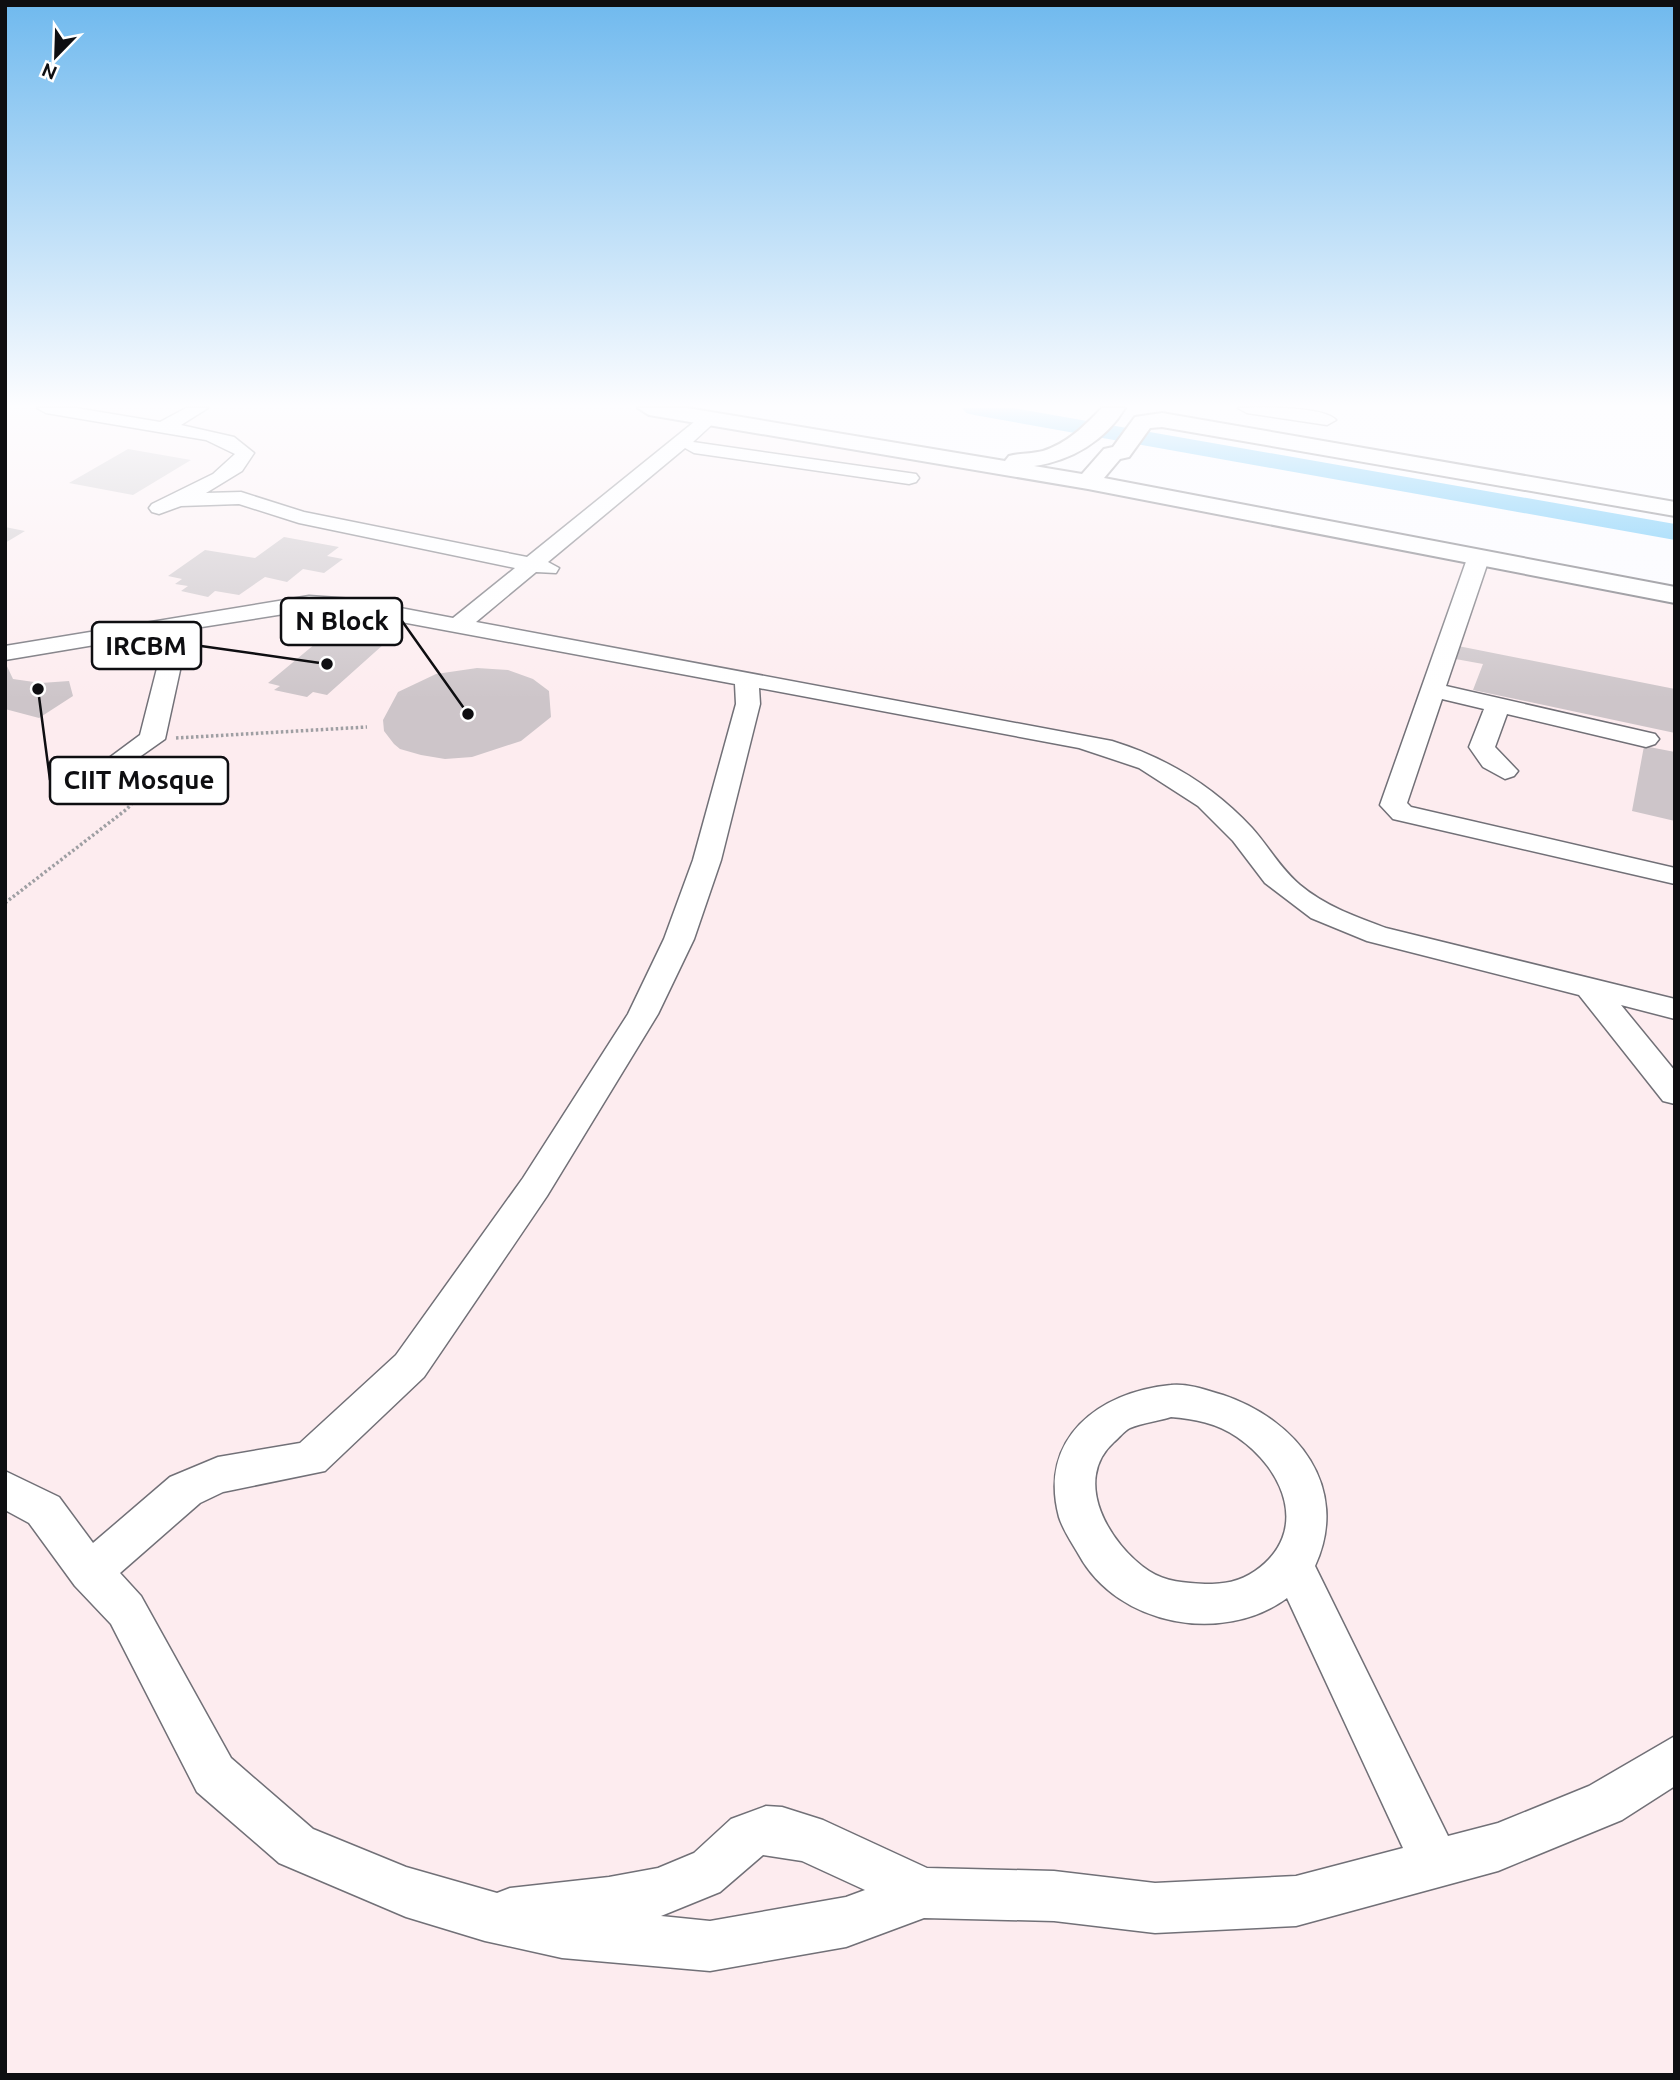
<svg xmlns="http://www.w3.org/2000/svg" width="1680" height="2080" viewBox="0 0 1680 2080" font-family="Ubuntu,sans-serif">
	<rect width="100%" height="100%" fill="#fbfbff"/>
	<path fill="#fdecef" d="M5,408H628L1036,478L1675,600V2075H5Z"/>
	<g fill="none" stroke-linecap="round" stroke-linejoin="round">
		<path fill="#59c0f7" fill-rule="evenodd" d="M962,408H1013L1675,524V540L974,415L966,413Z"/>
	</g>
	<path fill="#cdc5c9" d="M128,449L191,460L133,495L69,483Z
		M5,527L25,531L5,543Z
		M284,537L339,547L327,556L343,559L324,573L303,569L287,582L265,577L239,595L215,591L208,597L181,591L188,586L175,584L182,579L168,576L205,550L255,558Z
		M327,634L384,644L327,695L313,692L307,697L274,690L280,686L268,683Z
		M1453,645L1675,689V733L1473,690L1483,664L1450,658Z
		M5,662L13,679L41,683L69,681L73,696L39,718L5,709Z
		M477,668L508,670L533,679L549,691L551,717L521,741L472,757L445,759L421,755L400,749L394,744L384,731L383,720L398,692L436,674Z
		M1644,746L1675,752V821L1632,811Z"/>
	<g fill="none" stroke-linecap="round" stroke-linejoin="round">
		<defs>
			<path id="minor" d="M37,408H76L160,422L186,408H208L181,425L234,437L254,453L242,471L206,493L241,492L304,512L527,557L704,414L710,413L719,418L693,442L916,474L919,478L916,482L909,484L694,453L685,448L548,562L559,568L556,573L536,572L476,622L1112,741C1167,758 1213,786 1252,828C1269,847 1280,868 1300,885C1325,906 1356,917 1386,928L1675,999V1019L1621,1005L1675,1071V1104L1663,1101L1579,995L1367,941L1311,918L1265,883L1233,841L1198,806L1139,768L1079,748L759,688L760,704L721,860L694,939L658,1014L547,1196L424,1377L325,1471L223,1492L200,1503L120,1573L141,1596L231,1758L313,1829L406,1867L497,1893L510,1888L609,1877L658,1868L694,1853L731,1819L766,1806L782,1807L823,1820L927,1868L1054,1871L1155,1883L1296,1876L1403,1848L1287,1598C1223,1645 1118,1626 1079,1555C1072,1543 1063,1530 1059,1517C1038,1439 1098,1392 1171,1385C1187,1383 1207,1390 1223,1395C1297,1420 1351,1487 1315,1566L1448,1836L1498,1823L1589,1786L1675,1736V1786L1622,1820L1498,1871L1296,1926L1155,1933L1054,1921L924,1918L846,1947L710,1971L562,1958L485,1941L406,1917L279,1863L197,1792L111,1624L75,1586L29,1523L5,1510V1471L59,1497L93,1543L170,1477L218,1457L300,1443L396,1355L523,1178L628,1014L664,939L693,860L736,704L735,684L353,613L309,610L189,629L165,739L131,763H113L109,758L140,735L166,633L5,660V646L309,596L353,599L453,618L515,568L299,523L239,504L181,506L159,514L152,512L149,508L152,504L213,474L235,454L206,440L46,413ZM1171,1417C1194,1419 1217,1423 1237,1437C1284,1469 1311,1532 1255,1571C1239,1582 1224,1584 1205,1584C1185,1583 1166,1582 1149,1571C1110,1545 1071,1481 1114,1442C1119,1438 1124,1431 1130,1428C1142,1423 1158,1421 1171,1417ZM763,1855L802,1861L865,1890L846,1897L710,1921L661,1916L720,1892Z
				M1238,408C1257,407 1324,406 1336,420L1327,425L1247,413Z
				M1479,550L1490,556L1446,686L1655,734L1659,739L1655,744L1646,747L1507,714L1495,747L1518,771L1514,776L1505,779L1483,767L1469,747L1484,709L1442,699L1407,803L1411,807L1675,868V884L1393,819L1380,805L1468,556Z"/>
			<path id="major" d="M638,408H687L1005,461L1009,456C1020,453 1032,454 1043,451C1068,443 1084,426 1102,408H1125C1106,440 1071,461 1034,466L1082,474L1104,449L1113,447L1135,417L1162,413L1675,502V516L1162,427L1150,428L1129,457L1120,459L1104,478L1675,587V603L1088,489L649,415Z"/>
		</defs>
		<use href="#minor" stroke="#717077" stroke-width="3"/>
		<use href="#major" stroke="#717077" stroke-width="4"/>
		<path stroke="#9f9fa3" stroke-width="3.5" stroke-dasharray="2.5 2.5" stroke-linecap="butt" d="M176,738L367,727
			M5,903L127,809L133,802L143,769"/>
		<use href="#minor" fill="#fff" fill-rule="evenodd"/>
		<use href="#major" fill="#fff" fill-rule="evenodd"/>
	</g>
	<linearGradient id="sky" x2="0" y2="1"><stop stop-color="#6fb9ee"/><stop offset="0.58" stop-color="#fdfdff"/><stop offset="1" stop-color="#fdfdff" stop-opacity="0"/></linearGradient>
	<rect width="1680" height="699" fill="url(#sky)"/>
	<path fill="none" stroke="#0e0e11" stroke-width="2.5" d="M468 714L402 621M327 664L201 646M38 689L50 780"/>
	<g fill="#0e0e11" stroke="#fff" stroke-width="2.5">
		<circle cx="468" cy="714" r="7"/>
		<circle cx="327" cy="664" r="7"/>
		<circle cx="38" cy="689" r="7"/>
	</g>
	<g fill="#fff" stroke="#0e0e11" stroke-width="2.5">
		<rect x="281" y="598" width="121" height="47" rx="7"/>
		<rect x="92" y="622" width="109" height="47" rx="7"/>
		<rect x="50" y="757" width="178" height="47" rx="7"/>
	</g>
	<g font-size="26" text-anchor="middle" font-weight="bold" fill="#0e0e11">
		<text x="342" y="630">N Block</text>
		<text x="146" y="655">IRCBM</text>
		<text x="139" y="789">CIIT Mosque</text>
	</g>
	<rect width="1680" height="2080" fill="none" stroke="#0e0e11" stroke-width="14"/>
	<g transform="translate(56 56) rotate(203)" stroke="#ffffff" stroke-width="5" paint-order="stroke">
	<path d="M0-5L12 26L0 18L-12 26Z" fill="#0e0e11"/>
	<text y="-10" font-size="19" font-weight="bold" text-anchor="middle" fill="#0e0e11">N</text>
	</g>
</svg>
